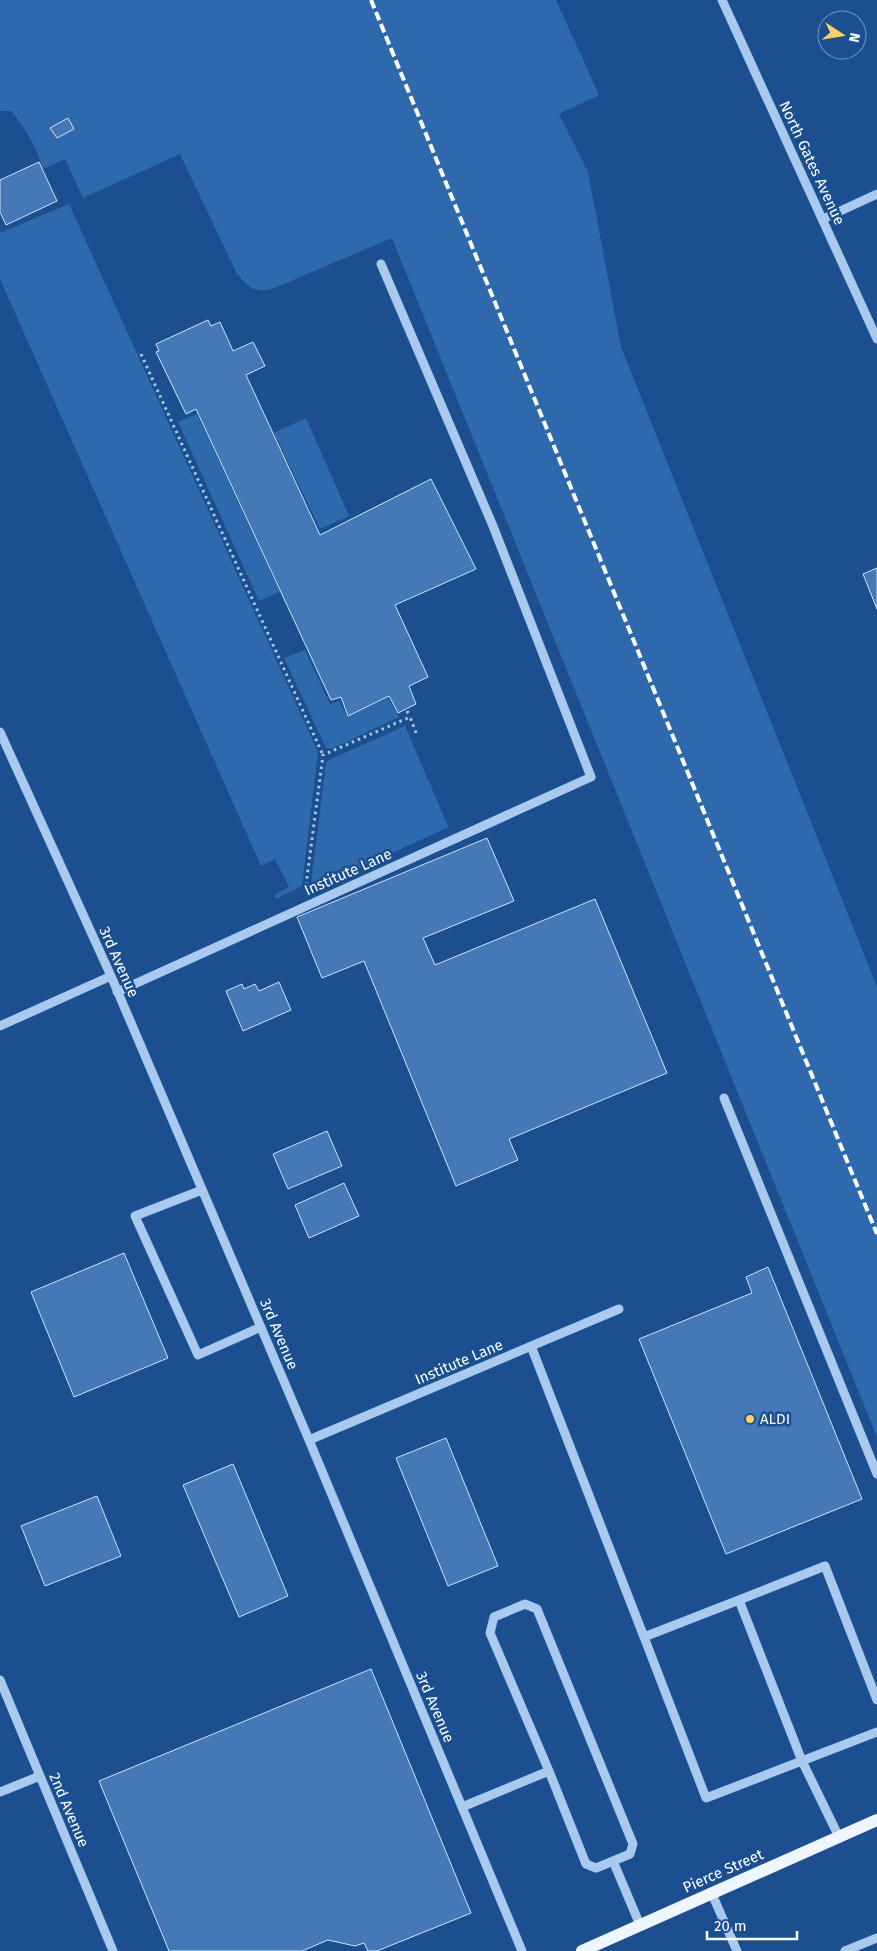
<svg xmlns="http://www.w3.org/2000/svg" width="877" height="1951" viewBox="0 0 877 1951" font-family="'Fira Sans',sans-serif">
	<rect width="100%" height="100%" fill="#1b4f8f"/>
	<path fill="#2e69ad" d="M0,0H556L599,95L559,114L588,172L621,347L877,987V1437L392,238L272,289C253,293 250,288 237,274L180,154L83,198L65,159L43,169C36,147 26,128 11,111H0Z
		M69,204L318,752L302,886L276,899L274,895L289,887L275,859L261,866L0,279V233Z
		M197,414L280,592L259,601L178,422Z
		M306,418L349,516L320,529L274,433Z
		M305,650L330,704L339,701L347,716L388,698L399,717L333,748H326L284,658Z
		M405,726L448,826L447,828L335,879L332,873L311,883L326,763L331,759Z"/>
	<path fill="#4478b7" stroke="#cfe3fa" d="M68,118L74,129L57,138L50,128Z
		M39,162L57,201L6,225L0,212V180Z
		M208,320L211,326L220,322L233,351L253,342L265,366L246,375L320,535L431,479L476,569L395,605L428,677L409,686L416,704L398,713L389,696L348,716L341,697L331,700L196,409L186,414L156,352L159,351L156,344Z
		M877,568V609L863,574Z
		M487,838L514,901L423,938L435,965L595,899L667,1073L509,1139L518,1160L456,1186L364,961L322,978L297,917Z
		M279,982L291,1010L243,1031L226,991L242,984L244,989L255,984L259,991Z
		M327,1131L342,1166L288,1189L273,1154Z
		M344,1183L359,1216L309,1238L295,1205Z
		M124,1253L168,1358L74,1397L31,1292Z
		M768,1267L862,1499L726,1554L639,1339L752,1293L746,1277Z
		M446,1438L498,1566L448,1586L396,1458Z
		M233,1464L288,1596L239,1617L183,1485Z
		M97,1496L121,1556L45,1586L21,1526Z
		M371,1669L471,1913L377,1951H368L364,1943L355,1946L328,1940L302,1951H169L99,1781Z"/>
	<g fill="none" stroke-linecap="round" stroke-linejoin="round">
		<path stroke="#a9c9ee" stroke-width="3" stroke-dasharray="2.5 4" stroke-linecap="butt" d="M141,354L323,755
			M407,711L410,717
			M306,885L323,755L410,717L417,735"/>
		<path stroke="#a9c9ee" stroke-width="9" d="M722,0L877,339
			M823,219L877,194
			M0,732L111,976L309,1440L522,1951
			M117,992L591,777L493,526L381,264
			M0,1026L111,976
			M724,1098L877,1474
			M202,1190L135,1216L198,1355L261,1327
			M531,1346L644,1637L739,1600L802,1761L839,1837
			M309,1440L619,1309
			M739,1600L825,1566L877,1700
			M644,1637L706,1798L877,1732
			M0,1680L113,1951
			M0,1792L40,1776
			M462,1807L549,1771L586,1864L596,1868L630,1854L633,1844L537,1609L525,1604L494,1617L490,1633L549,1771
			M613,1861L640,1925
			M712,1894L737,1951
			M845,1951L877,1938"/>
		<path stroke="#f0f6ff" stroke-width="12" d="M582,1951L877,1820"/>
		<path stroke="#fff" stroke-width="4" stroke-dasharray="9 4" stroke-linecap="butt" d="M371,0L877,1234"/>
	</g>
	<circle fill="#ffd166" stroke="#1b4f8f" stroke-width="2" cx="750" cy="1419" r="5"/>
	<g text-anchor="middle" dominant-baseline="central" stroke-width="5" stroke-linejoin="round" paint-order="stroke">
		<g font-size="15" fill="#fff" stroke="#1b4f8f">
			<text transform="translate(812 163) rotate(65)">North Gates Avenue</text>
			<text transform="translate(348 872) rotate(-24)">Institute Lane</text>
			<text transform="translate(119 962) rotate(66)">3rd Avenue</text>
			<text transform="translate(279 1334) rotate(67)">3rd Avenue</text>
			<text transform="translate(459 1362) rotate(-23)">Institute Lane</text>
			<text transform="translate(435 1707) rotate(67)">3rd Avenue</text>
			<text transform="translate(69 1810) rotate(67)">2nd Avenue</text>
			<text transform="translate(723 1871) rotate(-24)">Pierce Street</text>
		</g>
		<g font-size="15" fill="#fff" stroke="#1b4f8f" text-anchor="start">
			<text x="760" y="1419">ALDI</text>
		</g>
	</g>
	<g transform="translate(842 35) rotate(102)"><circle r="24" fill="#1b4f8f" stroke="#7695bc"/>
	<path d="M0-4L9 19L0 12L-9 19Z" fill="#ffd166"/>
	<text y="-8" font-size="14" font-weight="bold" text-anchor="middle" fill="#ffffff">N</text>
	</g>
	<path d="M707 1931v8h90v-8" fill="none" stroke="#ffffff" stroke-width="2.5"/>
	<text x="714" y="1931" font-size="15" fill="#ffffff" stroke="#1b4f8f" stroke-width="4" paint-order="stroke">20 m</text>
</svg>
